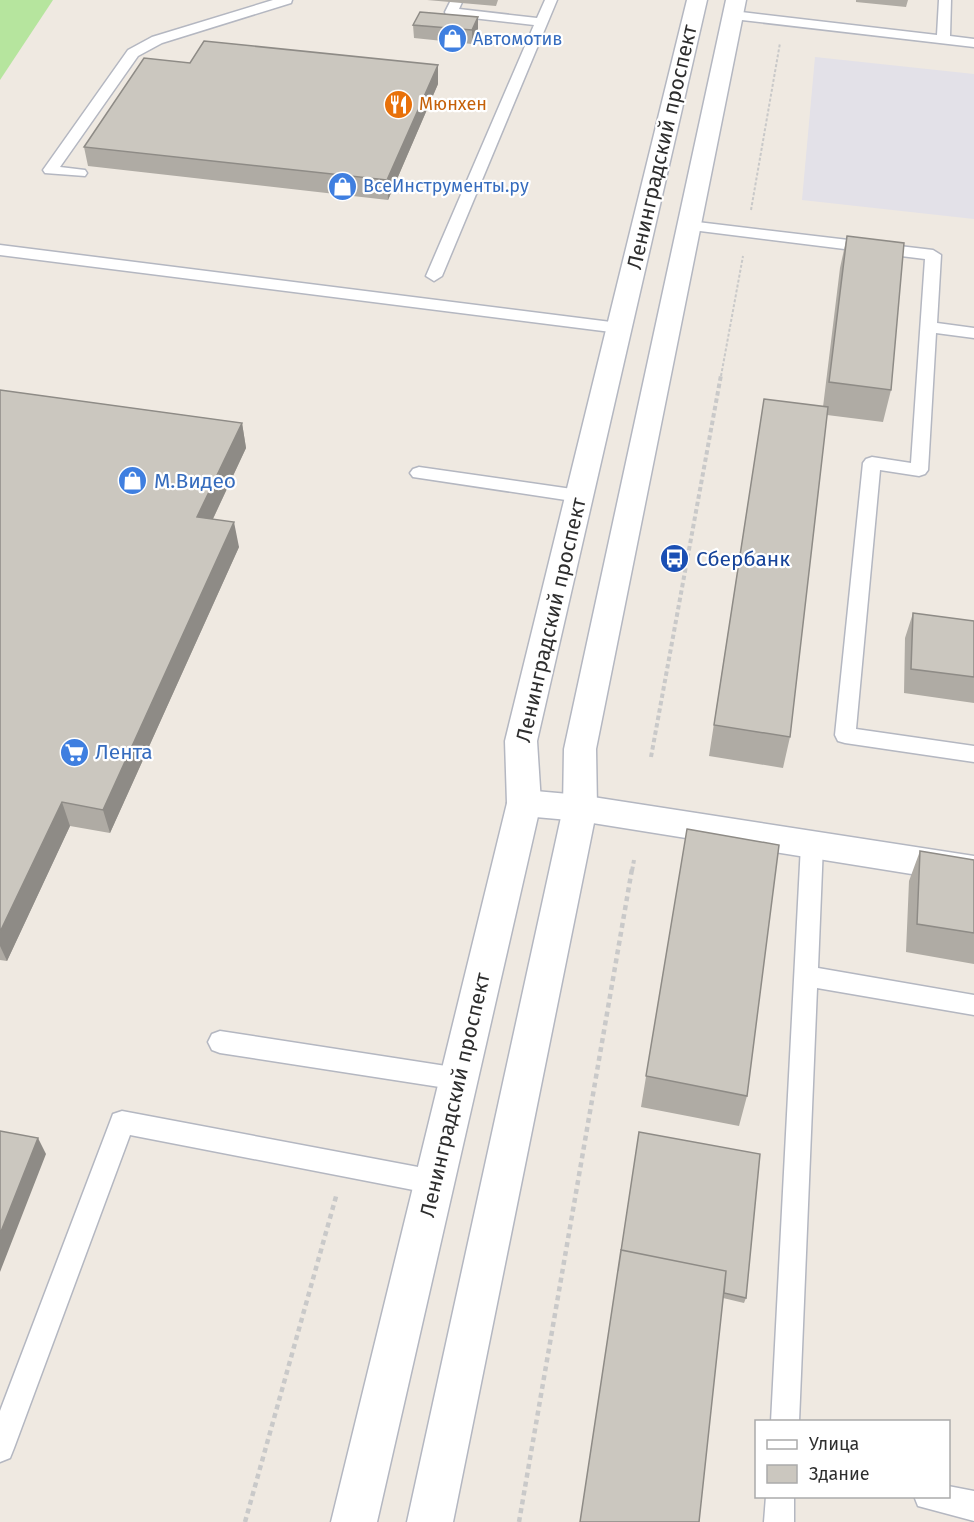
<svg xmlns="http://www.w3.org/2000/svg" width="974" height="1522" viewBox="0 0 974 1522" font-family="'Fira Sans',sans-serif">
	<rect width="100%" height="100%" fill="#efe9e1"/>
	<path fill="#e3e1e8" d="M815,57L974,74V219L802,200Z"/>
	<path fill="#b6e59e" d="M0,0H53L0,80Z"/>
	<g fill="none" stroke-linecap="round" stroke-linejoin="round">
		<defs>
			<path id="service" d="M273,0H292L291,3L162,43L138,56L60,167L85,170L87,173L85,176L45,173L43,170L128,50L152,37Z
				M451,0H463L459,9L537,18L545,0H557L442,276L434,281L426,276L534,25L446,15L445,12Z
				M939,0H951L950,36L974,39V47L733,19L727,15L733,11L937,35Z
				M689,221L933,250L941,255L937,323L974,328V338L936,333L928,470L925,474L919,476L880,470L856,729L974,746V762L845,743L838,741L835,735L863,463L866,459L872,457L911,463L925,259L684,229L681,226Z
				M0,245L619,323L627,328L619,333L0,255Z
				M419,467L579,490L585,492L588,496L585,500L579,502L413,477L410,473L413,469Z
				M812,836L820,839L823,845L818,968L974,995V1015L817,988L799,1422H771L801,845L804,839Z
				M220,1031L459,1068L468,1071L471,1079L468,1087L459,1090L220,1053L212,1050L208,1042L212,1034Z
				M122,1111L434,1170L443,1173L447,1182L443,1191L434,1194L130,1135L14,1448L10,1458L0,1462V1411L110,1122L113,1114Z
				M948,1486L974,1491V1521L918,1506L914,1496H948Z
				M766,1496H794V1522H764Z"/>
			<path id="tertiary" d="M524,790L580,795L974,856V884L580,821L524,816L512,812L507,803L512,794Z"/>
			<path id="secondary" d="M687,0H707L537,741L541,803L377,1522H331L507,803L505,741Z
				M726,0H746L596,749L597,808L453,1522H407L563,808L564,749Z"/>
		</defs>
		<use href="#service" stroke="#b4b7c1" stroke-width="3"/>
		<use href="#tertiary" stroke="#b4b7c1" stroke-width="3"/>
		<use href="#secondary" stroke="#b4b7c1" stroke-width="3"/>
		<path stroke="#c9c9c9" stroke-width="2" stroke-dasharray="3 2" stroke-linecap="butt" d="M751,210L780,43
			M721,376L743,256"/>
		<path stroke="#c9c9c9" stroke-width="4" stroke-dasharray="4.5 3" stroke-linecap="butt" d="M651,757L721,375
			M632,871L634,860"/>
		<path stroke="#c9c9c9" stroke-width="4.5" stroke-dasharray="5 4" stroke-linecap="butt" d="M245,1522L337,1193
			M519,1522L632,869"/>
		<use href="#service" fill="#fff" fill-rule="evenodd"/>
		<use href="#tertiary" fill="#fff" fill-rule="evenodd"/>
		<use href="#secondary" fill="#fff" fill-rule="evenodd"/>
	</g>
	<path fill="#afaba4" d="M427,0H498L496,6Z
		M856,0H908L906,7L856,2Z
		M413,25L478,30L472,44L414,38Z
		M190,63L438,84L388,200L88,166L84,147Z
		M847,236L891,390L883,422L827,415L790,737L783,768L709,756L764,399L823,407L840,268Z
		M0,390L242,423L246,448L213,519L239,547L110,833L70,826L7,961L0,960Z
		M913,613L974,621V703L904,693L905,638Z
		M687,829L747,1096L739,1126L641,1107Z
		M920,851L974,860V964L906,952L909,881Z
		M639,1132L746,1298L744,1303L723,1298L699,1522H580Z"/>
	<path fill="#8e8b86" d="M478,17V30L472,44V30Z
		M438,65V84L388,200L387,180Z
		M242,423L246,448L202,542L197,517Z
		M234,522L239,547L110,833L103,810Z
		M62,802L70,826L7,961L0,946V932Z
		M38,1138L46,1154L0,1272V1234Z"/>
	<path fill="#cbc7bf" stroke="#8e8b86" stroke-width="1.5" d="M420,12L478,17L472,30L413,25Z
		M204,41L438,65L387,180L84,147L144,58L190,63Z
		M847,236L904,243L891,390L829,382Z
		M0,390L242,423L197,517L234,522L103,810L62,802L0,932Z
		M764,399L828,407L790,737L714,725Z
		M913,613L974,621V677L911,669Z
		M687,829L779,845L747,1096L646,1076Z
		M920,851L974,860V933L917,924Z
		M0,1131L38,1138L0,1234Z
		M639,1132L760,1154L746,1298L724,1293L726,1271L621,1250L618,1271Z
		M621,1250L726,1271L699,1522H580Z"/>
	<defs>
		<symbol id="shop-disc" viewBox="-11 -11 22 22"><circle r="9.5" fill="#3f7fe0" stroke="#fff"/><path d="M-5-2.5h2.3a2.7 3.5 0 0 1 5.4 0H5L5.5 6h-11ZM-1.5-2.5h3a1.5 2.3 0 0 0-3 0Z" fill="#fff"/></symbol>
		<symbol id="restaurant-disc" viewBox="-11 -11 22 22"><circle r="9.5" fill="#e8710a" stroke="#fff"/><path d="M-5-6h1v4h1v-4h1v4h1v-4h1v5L-1.5 .5V6h-2V.5L-5-1ZM5-6V6H3V1.5H1.5Q1.5-4 5-6Z" fill="#fff"/></symbol>
		<symbol id="bus-disc" viewBox="-11 -11 22 22"><circle r="9.5" fill="#1a4fb4" stroke="#fff"/><path d="M-5-6H5V4H4V6H2V4H-2V6H-4V4H-5ZM-3.5-4V0h7V-4ZM-3.5 1.2v1.5H-2V1.2ZM2 1.2v1.5H3.5V1.2Z" fill="#fff"/></symbol>
		<symbol id="supermarket-disc" viewBox="-11 -11 22 22"><circle r="9.5" fill="#3f7fe0" stroke="#fff"/><path d="M-6-5.5h2.5l.6 2H6L4.5 2H-2.5L-4.4-4H-6ZM-1.5 3.2a1.3 1.3 0 1 0 .1 0ZM3 3.2a1.3 1.3 0 1 0 .1 0Z" fill="#fff"/></symbol>
	</defs>
	<g fill-rule="evenodd">
		<use href="#shop-disc" x="436" y="22" width="33" height="33"/>
		<use href="#restaurant-disc" x="382" y="88" width="33" height="33"/>
		<use href="#shop-disc" x="326" y="170" width="33" height="33"/>
		<use href="#shop-disc" x="116" y="464" width="33" height="33"/>
		<use href="#bus-disc" x="658" y="542" width="33" height="33"/>
		<use href="#supermarket-disc" x="58" y="736" width="33" height="33"/>
	</g>
	<g text-anchor="middle" dominant-baseline="central" stroke-width="4.5" stroke-linejoin="round" paint-order="stroke">
		<g font-size="18" fill="#366cbe" stroke="#fff" text-anchor="start">
			<text x="473" y="39">Автомотив</text>
			<text x="363" y="186">ВсеИнструменты.ру</text>
		</g>
		<g font-size="18" fill="#c56008" stroke="#fff" text-anchor="start">
			<text x="419" y="104">Мюнхен</text>
		</g>
		<g font-size="21" fill="#2e2e2e" stroke="#fff">
			<text transform="translate(662 147) rotate(-77)">Ленинградский проспект</text>
			<text transform="translate(551 620) rotate(-77)">Ленинградский проспект</text>
			<text transform="translate(455 1095) rotate(-77)">Ленинградский проспект</text>
		</g>
		<g font-size="21" fill="#366cbe" stroke="#fff" text-anchor="start">
			<text x="154" y="481">М.Видео</text>
			<text x="95" y="752">Лента</text>
		</g>
		<g font-size="21" fill="#164399" stroke="#fff" text-anchor="start">
			<text x="696" y="559">Сбербанк</text>
		</g>
	</g>
	<rect x="755" y="1420" width="195" height="78" fill="#ffffff" stroke="#ababab" stroke-width="1.5"/>
	<rect x="767" y="1440" width="30" height="9" fill="#ffffff" stroke="#ababab" stroke-width="1.5"/>
	<text x="809" y="1450" font-size="18" fill="#2e2e2e">Улица</text>
	<rect x="767" y="1465" width="30" height="18" fill="#cbc7bf" stroke="#ababab" stroke-width="1.5"/>
	<text x="809" y="1480" font-size="18" fill="#2e2e2e">Здание</text>
</svg>
